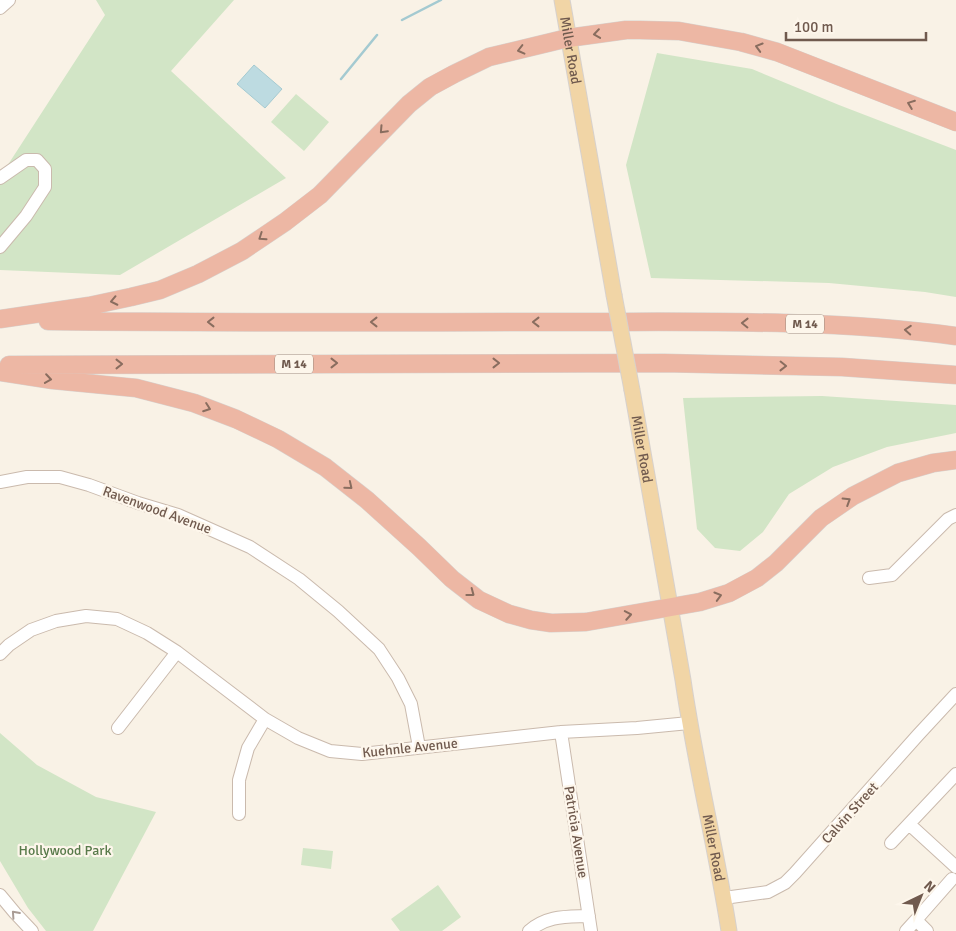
<svg xmlns="http://www.w3.org/2000/svg" width="956" height="931" viewBox="0 0 956 931" font-family="Signika,sans-serif">
	<rect width="100%" height="100%" fill="#f9f2e6"/>
	<path fill="#d2e5c6" d="M96,0H234L171,71L286,178L120,275L0,270V177L105,15Z
		M657,53L752,69L839,105L956,150V297L925,292L829,283L651,278L626,165Z
		M296,94L329,122L304,151L271,122Z
		M822,396L956,405V433L887,447L833,467L789,494L763,532L740,551L715,548L697,529L683,398Z
		M0,733L37,765L96,797L156,812L93,931H46L28,908L0,861Z
		M303,848L333,851L331,869L301,865Z
		M438,885L461,917L442,931H400L391,919Z"/>
	<path fill="#bddbe1" stroke="#a4cad1" d="M254,65L282,89L265,108L237,84Z"/>
	<g fill="none" stroke-linecap="round" stroke-linejoin="round">
		<path stroke="#a4cad1" stroke-width="2.5" d="M402,20L441,0
			M341,79L377,35"/>
		<defs>
			<path id="minor" d="M0,8L9,0
				M0,178L26,160H37L45,169V187L26,216L0,247
				M0,482L27,477H60L89,485L138,503L178,515L250,547L299,579L338,611L379,649L398,678L411,704L419,747
				M869,578L892,575L948,519L956,515
				M0,654L9,645L31,630L56,621L86,616L117,619L147,633L177,652L265,719L298,738L330,751L362,754L561,732L637,728L689,723
				M118,728L177,652
				M561,732L591,931
				M239,814V780L248,748L265,719
				M909,824L956,867
				M891,843L956,774
				M0,895L15,913L32,931
				M724,898L768,892L785,883L795,873L918,735L956,694
				M529,931C548,915 566,917 589,916
				M906,931L916,920
				M927,931L916,920L952,879"/>
			<g id="major">
				<path id="s1" d="M562,0L614,295"/>
				<path id="s2" d="M632,390L683,680C695,764 716,847 729,931"/>
			</g>
			<path id="highway" d="M0,319L89,306L131,297L160,290L198,274L242,251L285,222L320,195L409,104L430,87L454,74L489,57L568,38L626,30H640L679,31L741,42L777,52L956,122
				M48,321C223,323 398,322 573,322C700,322 830,319 956,336
				M9,365L664,363L842,367L956,375
				M0,372L53,380L136,388L194,403L236,419L278,439L325,467L367,500L419,547L452,579L479,600L509,614L531,620L551,623L586,622L700,602L729,593L757,578L776,563L821,518L853,496L898,473L933,463L956,460"/>
		</defs>
		<use href="#minor" stroke="#cabaad" stroke-width="14"/>
		<use href="#major" stroke="#d7d1cd" stroke-width="17"/>
		<use href="#highway" stroke="#d7d1cd" stroke-width="19"/>
		<use href="#minor" stroke="#fff" stroke-width="12"/>
		<use href="#major" stroke="#f1d5a6" stroke-width="15"/>
		<use href="#highway" stroke="#edb7a4" stroke-width="18"/>
		<defs>
			<path id="major-bridge" d="M614,295L632,390"/>
		</defs>
		<use href="#major-bridge" stroke="#d7d1cd" stroke-width="17" stroke-linecap="butt"/>
		<use href="#major-bridge" stroke="#f1d5a6" stroke-width="15"/>
	</g>
	<defs><path id="oneway-chevron" d="M-2-3.5L2.5 0L-2 3.5" fill="none" stroke-width="1.6" stroke-linecap="round" stroke-linejoin="round" transform="scale(1.25)"/></defs>
	<g stroke="#896d5f">
		<use href="#oneway-chevron" transform="translate(597 34) rotate(172)"/>
		<use href="#oneway-chevron" transform="translate(759 47) rotate(-164)"/>
		<use href="#oneway-chevron" transform="translate(521 50) rotate(166)"/>
		<use href="#oneway-chevron" transform="translate(911 104) rotate(-159)"/>
		<use href="#oneway-chevron" transform="translate(383 130) rotate(133)"/>
		<use href="#oneway-chevron" transform="translate(262 237) rotate(146)"/>
		<use href="#oneway-chevron" transform="translate(114 301) rotate(168)"/>
		<use href="#oneway-chevron" transform="translate(211 322) rotate(-180)"/>
		<use href="#oneway-chevron" transform="translate(374 322) rotate(-180)"/>
		<use href="#oneway-chevron" transform="translate(536 322) rotate(-180)"/>
		<use href="#oneway-chevron" transform="translate(745 323) rotate(-179)"/>
		<use href="#oneway-chevron" transform="translate(908 330) rotate(-176)"/>
		<use href="#oneway-chevron" transform="translate(334 363)"/>
		<use href="#oneway-chevron" transform="translate(496 363)"/>
		<use href="#oneway-chevron" transform="translate(119 364)"/>
		<use href="#oneway-chevron" transform="translate(783 366) rotate(1)"/>
		<use href="#oneway-chevron" transform="translate(48 379) rotate(8)"/>
		<use href="#oneway-chevron" transform="translate(207 408) rotate(20)"/>
		<use href="#oneway-chevron" transform="translate(349 486) rotate(39)"/>
		<use href="#oneway-chevron" transform="translate(847 501) rotate(-32)"/>
		<use href="#oneway-chevron" transform="translate(471 593) rotate(37)"/>
		<use href="#oneway-chevron" transform="translate(718 596) rotate(-16)"/>
		<use href="#oneway-chevron" transform="translate(628 615) rotate(-10)"/>
	</g>
	<use stroke="#a99c95" href="#oneway-chevron" transform="translate(15 914) rotate(-132)"/>
	<g text-anchor="middle" dominant-baseline="central" stroke-width="4.5" stroke-linejoin="round" paint-order="stroke">
		<g fill="#fdf6eb" stroke="#9a897d" stroke-width="1">
			<rect x="786" y="314.5" width="38" height="19" rx="4"/>
			<rect x="275" y="354.5" width="38" height="19" rx="4"/>
		</g>
		<g font-size="12" font-weight="bold" fill="#705a4e">
			<text x="805" y="324">M 14</text>
			<text x="294" y="364">M 14</text>
		</g>
		<g font-size="14" fill="#705a4e" stroke="#fdf6eb">
			<text stroke="none"><textPath href="#s1" startOffset="51">Miller Road</textPath></text>
			<text stroke="none"><textPath href="#s2" startOffset="60">Miller Road</textPath></text>
			<text transform="translate(157 510) rotate(20)">Ravenwood Avenue</text>
			<text transform="translate(410 748) rotate(-6)">Kuehnle Avenue</text>
			<text transform="translate(850 813) rotate(-48)">Calvin Street</text>
			<text transform="translate(576 832) rotate(81)">Patricia Avenue</text>
			<text stroke="none"><textPath href="#s2" startOffset="465">Miller Road</textPath></text>
		</g>
		<g font-size="14" fill="#587a4a" stroke="#fdf6eb">
			<text x="65" y="850">Hollywood Park</text>
		</g>
	</g>
	<g transform="translate(921 896) rotate(43)" stroke="#fdf6eb" stroke-width="4" paint-order="stroke">
	<path d="M0-4L9 19L0 12L-9 19Z" fill="#705a4e"/>
	<text y="-8" font-size="14" font-weight="bold" text-anchor="middle" fill="#705a4e">N</text>
	</g>
	<path d="M786 32v8h140v-8" fill="none" stroke="#705a4e" stroke-width="2.5"/>
	<text x="794" y="32" font-size="15" fill="#705a4e" stroke="#fdf6eb" stroke-width="4" paint-order="stroke">100 m</text>
</svg>
